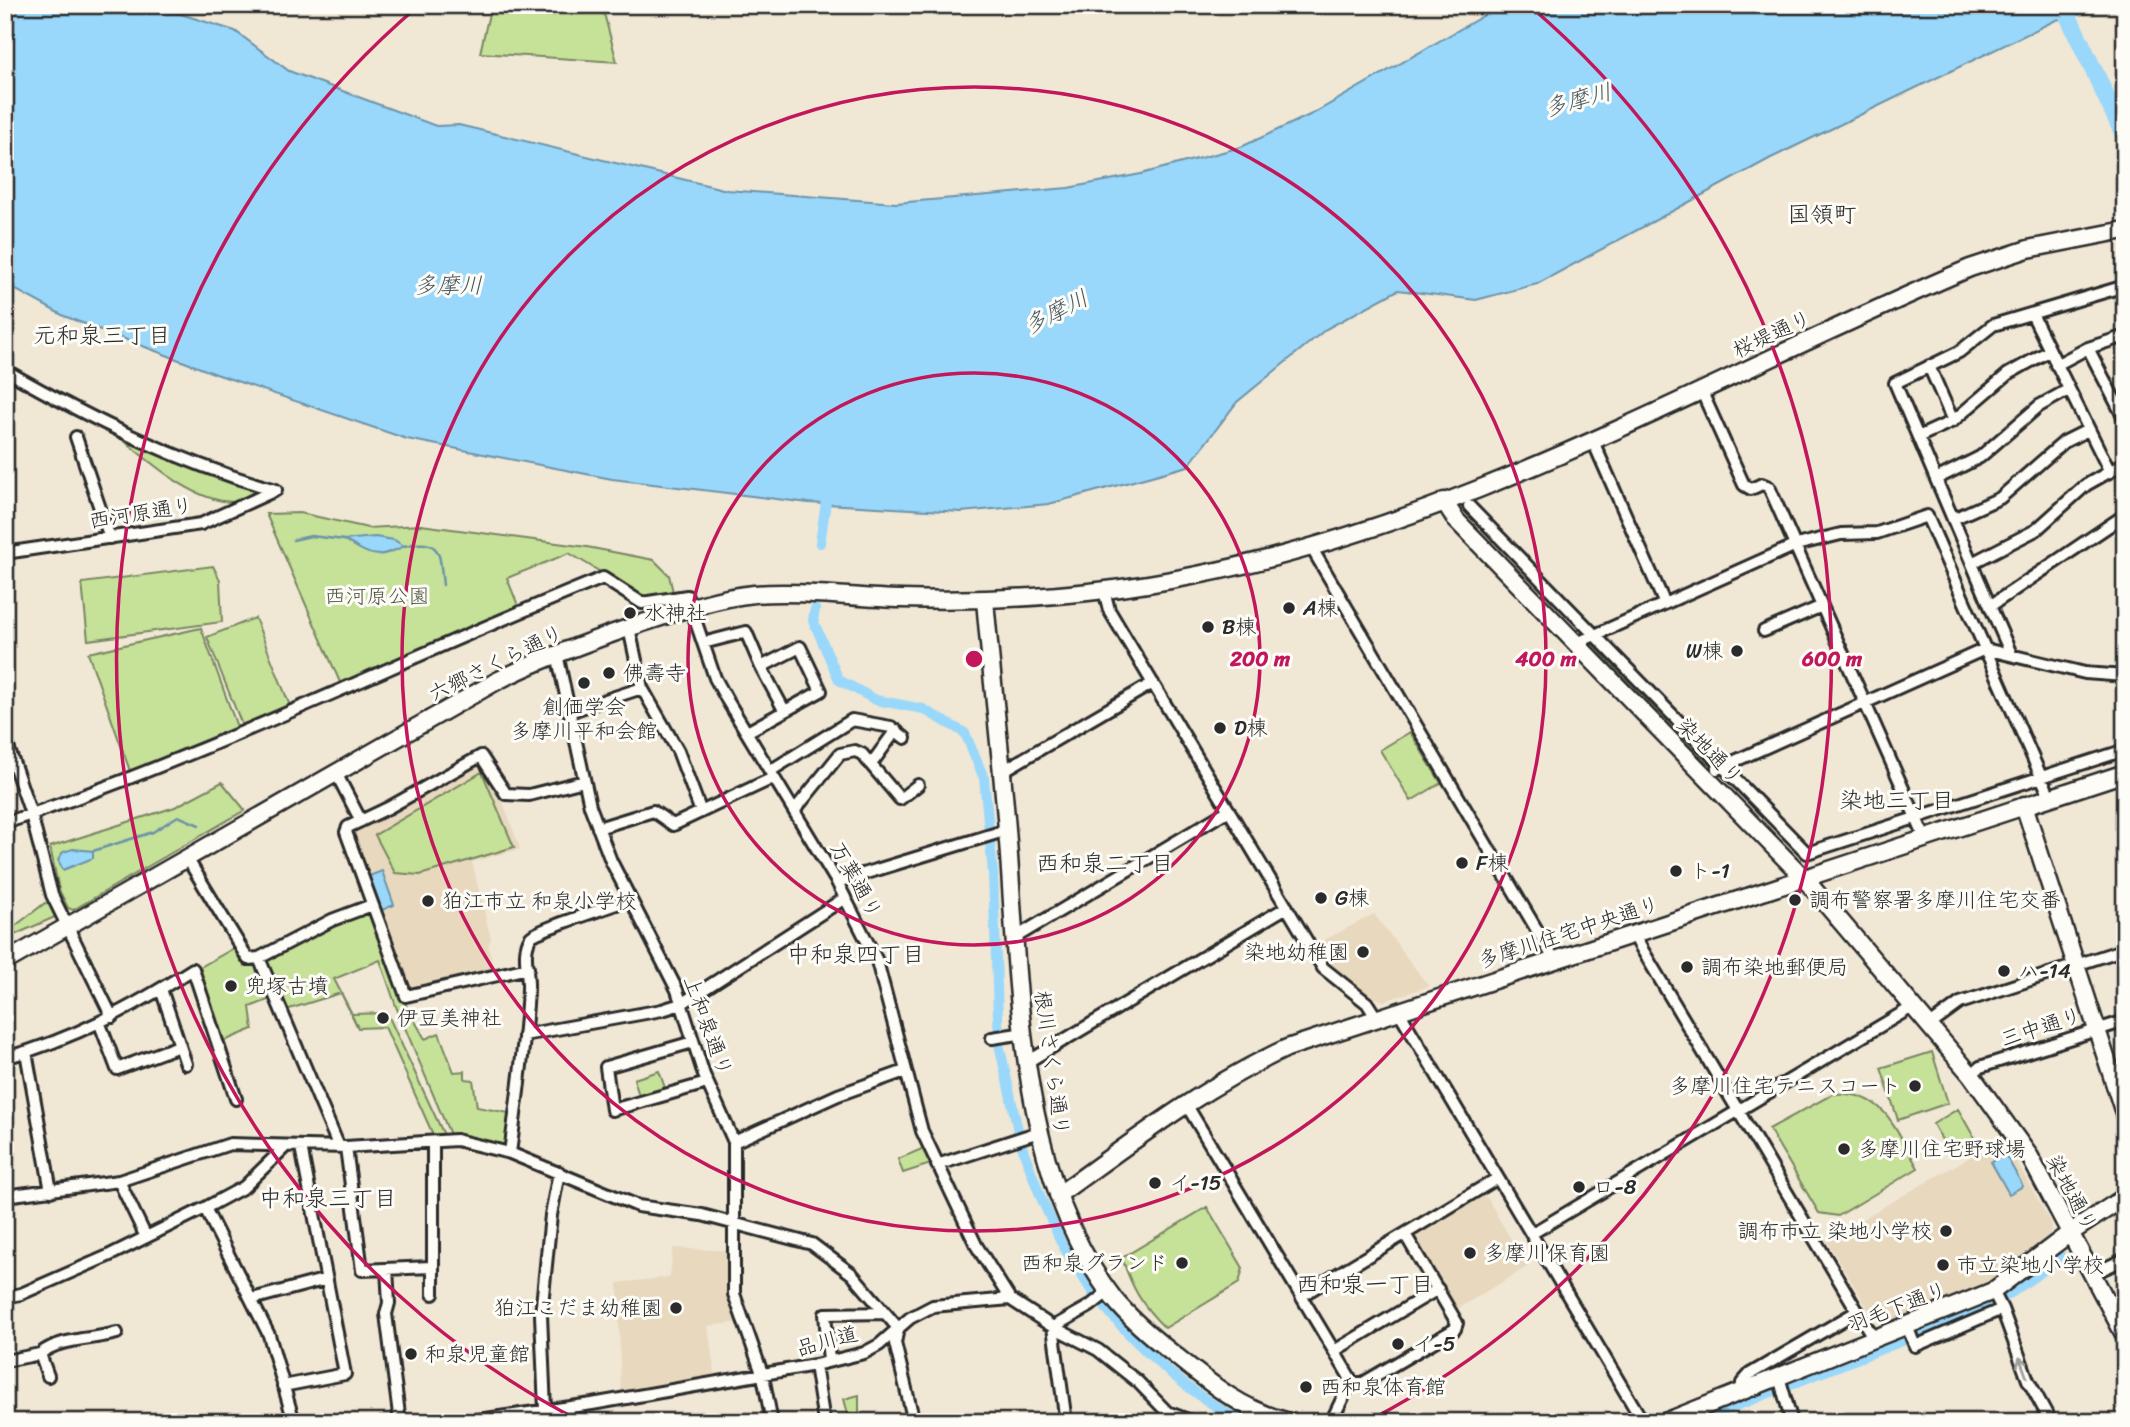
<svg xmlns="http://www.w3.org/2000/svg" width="2130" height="1427" viewBox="0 0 2130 1427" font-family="Sriracha,'Klee One',sans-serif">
	<rect width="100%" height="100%" fill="#f0e7d5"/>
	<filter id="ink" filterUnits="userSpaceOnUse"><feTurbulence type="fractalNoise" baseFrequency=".0143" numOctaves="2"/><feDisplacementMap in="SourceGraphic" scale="14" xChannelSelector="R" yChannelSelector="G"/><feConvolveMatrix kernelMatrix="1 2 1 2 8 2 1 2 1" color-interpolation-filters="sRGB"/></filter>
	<g filter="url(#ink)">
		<path fill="#e7d8be" d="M483,763L500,794L520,849L472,862L491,940L488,944L493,968L492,973L409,994L351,831Z
			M1374,914L1426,983L1429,986L1384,1001L1371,996L1327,961L1317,944Z
			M2003,1138L2052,1225L2049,1238L2001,1275L1970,1291L1887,1324L1873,1317L1826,1240Z
			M1479,1195L1487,1198L1527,1267L1455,1310L1413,1241V1236Z
			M673,1248L730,1251L739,1322L708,1326L715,1378L621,1393L618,1283L670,1277Z"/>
		<path fill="#c6e198" stroke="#788662" stroke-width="2" d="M491,5L602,6L617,62L480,53Z
			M119,437L213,476L264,490C255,494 243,502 233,502C191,501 150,461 119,437Z
			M300,513L368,528L421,525L587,547L654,560L669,575L673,592L651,600L642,597L569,553L507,578L519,608L342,687L266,514Z
			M213,566L220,580L222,622L88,640L82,583Z
			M255,618L290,706L242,725L207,637Z
			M201,628L237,727L130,771L88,653Z
			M1592,639L1715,765L1713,769L1591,643Z
			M1410,732L1441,783L1411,801L1380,750Z
			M482,772L514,847L420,875L395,873L375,835Z
			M222,782L245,810L73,910L68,908L59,890L50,847L175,807Z
			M45,903L50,905L55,917L5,939L6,933Z
			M370,910L403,1000L425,1039L439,1033L454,1072L465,1071V1079L473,1080L477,1107L509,1113L505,1148L451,1137L397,1009L380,960L334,979L352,1014L387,1013L445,1137H434L385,1027L358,1028L341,993L286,1010L265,962L267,958Z
			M234,948L245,961L257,963L271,999L250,1007L253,1029L222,1042L197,969Z
			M1932,1052L1948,1103L1898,1120L1881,1068Z
			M659,1071L665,1088L639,1096L634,1079Z
			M1833,1094C1885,1090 1895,1129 1918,1168L1838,1216L1819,1213L1769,1129Z
			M1958,1109L1975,1139L1950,1154L1933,1124Z
			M924,1148L931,1164L903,1173L898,1159Z
			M1207,1207L1243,1268L1239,1283L1165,1328C1142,1306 1132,1288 1122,1258Z
			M859,1395V1413L848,1414L844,1399Z"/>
		<path fill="#99d8fb" stroke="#6d93a8" stroke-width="2" d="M5,5H152L235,31L289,71L436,126L459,125L727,190L896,203L1068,188L1141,174L1241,147L1314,113L1502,5H2120L2056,20L1771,158L1537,284L1476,300L1398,290L1326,329L1237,402L1188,466L1049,504L961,512L809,503L612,479L407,439L216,374L64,316L5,284Z
			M375,537L394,540L404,546C375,561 370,555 344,540Z
			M73,849L93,851V858L63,870L58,860L63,852Z
			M382,871L394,905L382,910L369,876Z
			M2005,1154L2023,1186L2009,1194L1991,1162Z"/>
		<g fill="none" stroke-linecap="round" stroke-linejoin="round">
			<path stroke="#6d93a8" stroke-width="2.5" d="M293,540L311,536L344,540
				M404,546C444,537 439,556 443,585
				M93,851L153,832L178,816L199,825"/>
			<path stroke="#99d8fb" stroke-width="10" d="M820,543L826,502
				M815,609L813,620L839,680L876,700L923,709L965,733L984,778L993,873L999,1044L1021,1144L1041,1198L1063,1246L1093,1293
				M1104,1306C1141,1351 1190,1394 1242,1422
				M1695,1422L1994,1305L2062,1257"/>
			<path stroke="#99d8fb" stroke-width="18" d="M2063,5L2125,137"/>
			<defs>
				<path id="street" d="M2032,314L2110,472
					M2088,348L2125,420
					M2056,365L2088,348L2125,336
					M1929,366L1953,421
					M5,370C92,420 180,463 276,490
					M1701,390L1744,485L1751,489L1762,484L1769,487L1925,838
					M76,437L110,538
					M1918,437L1953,421L2008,374L2049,351
					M1592,439L1664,602
					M1936,479L1980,457L2039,406L2068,390
					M1469,506L1807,853L2125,750
					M1953,519L2000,498L2064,442L2088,430
					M1311,547L1554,959
					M5,553L201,524L276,490
					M1972,563L2036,530L2086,485L2125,463
					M1104,590L1109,610L1323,968L1367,1003L1376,1017
					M1990,606L1895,383L1959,352L1993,325L2125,286
					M629,628L642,688L678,751L701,812
					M1764,631L1822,606
					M703,643L746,632L761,667L800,647L821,691L747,732
					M1577,643L1796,545L1841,534L1877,533L1927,516L2050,797
					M557,654L590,806L611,861L677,990L704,1075L734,1142V1294L763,1376L772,1422
					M2011,654L1990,606L2125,515
					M761,667L784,710
					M569,712L642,688
					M5,738L31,814L52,895L112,1017
					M872,763L896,730
					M1717,769L1985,649L2085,673L2125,676
					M770,771L852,720L891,727L905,738
					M1001,772L1153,683
					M336,773L361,821
					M794,811L840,754L855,751L862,754L900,799L918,785
					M5,823C210,755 403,658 603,578L642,603L687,596L715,678L727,700L837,882L877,961L922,1131L976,1245L1010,1299
					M598,828L653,811L673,825L773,778
					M187,858L248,959L259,958L332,920L372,905
					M837,882L1007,830
					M1633,934L1874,1339
					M1016,937L1229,810
					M259,958L339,1147
					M528,968L406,996L346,832L348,827L388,808L481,756L506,794L529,795L584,781
					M161,989L186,1064
					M1398,1010L1643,1422
					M100,1024L117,1069L179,1046
					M1930,1025L1960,1003L2125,949
					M524,1035L662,1010L681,1004L845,898
					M992,1038L1025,1033
					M693,1042L606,1067L612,1110L707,1083
					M26,1052L51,1191
					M5,1058C74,1039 133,1007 193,969L236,1099
					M1029,1061L1287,907
					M1971,1075L1980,1067L2125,1021
					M1186,1104L1349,1376L1350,1383L1331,1422
					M433,1142V1294
					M734,1142L838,1095L905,1071
					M346,1147L362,1270L431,1267
					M510,1153C517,1099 525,1044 528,989C529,972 521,951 531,937C538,929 614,906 630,899
					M937,1165L1039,1132
					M119,1181L146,1237
					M5,1196L119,1181L230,1144L346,1147L456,1140L510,1153L638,1206L702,1215L812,1244L852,1274L898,1328L895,1343L914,1422
					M205,1208L269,1335L294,1422
					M1531,1234L1914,1006
					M387,1269L389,1303L386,1314L400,1422
					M2092,1274L2125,1259
					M1301,1296L1498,1178
					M5,1297L21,1294L108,1256L205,1208L244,1187L286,1146
					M252,1299L327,1279
					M2002,1309L2028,1380L2051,1422
					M1907,1326L1915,1346L2002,1309L1993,1291
					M1334,1351L1438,1289
					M40,1354C59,1338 91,1340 117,1333
					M5,1361L40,1354L48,1376
					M829,1361L825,1314L885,1313
					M815,1365L824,1422
					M1779,1377L1792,1422
					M1350,1383H1363L1455,1329L1457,1323L1405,1234
					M283,1386L345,1374L301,1147
					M1742,1391V1383L1750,1374L1858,1311
					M545,1410L541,1315L551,1215L559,1172
					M464,1422L592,1404L815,1365L864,1353L879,1345L910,1318L933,1306L1010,1299L1053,1327L1098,1350L1138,1382L1167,1412L1193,1422
					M1066,1422L1053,1327L1090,1306L1109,1291"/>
				<path id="secondary" d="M1444,501L1456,520L1804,878L1971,1075L2030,1157L2125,1336
					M985,600C992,681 1002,762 1008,842C1019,990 1019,1177 1114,1299C1132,1321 1154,1339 1176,1356C1212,1385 1244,1411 1289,1422
					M2024,805L2125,1116
					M5,962L497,681C541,659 587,642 634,626C674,613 713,598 754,594C803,590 853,598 902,599C1001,602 1100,595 1197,575C1468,522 1717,375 1970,268L2028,249L2125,230
					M1058,1195C1132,1142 1204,1086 1287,1048L2125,773
					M1665,1422L1993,1291L2070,1233L2125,1197"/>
			</defs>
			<use href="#street" stroke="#2b2b2b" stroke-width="16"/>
			<use href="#secondary" stroke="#2b2b2b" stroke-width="21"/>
			<use href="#street" stroke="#fdfcf7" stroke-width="10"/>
			<use href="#secondary" stroke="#fdfcf7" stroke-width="16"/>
		</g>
		<defs><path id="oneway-shaft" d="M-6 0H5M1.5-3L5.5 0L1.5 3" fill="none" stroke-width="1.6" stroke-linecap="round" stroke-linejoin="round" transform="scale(1.75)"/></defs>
		<use stroke="#9e9e9b" href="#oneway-shaft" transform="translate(2023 1367) rotate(-110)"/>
	</g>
	<g fill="none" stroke="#c2185b" stroke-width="3.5">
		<circle cx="974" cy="659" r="286"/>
		<circle cx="974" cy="659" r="572"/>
		<path d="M578 1420A858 858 0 0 1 417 7M1531 7A858 858 0 0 1 1370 1420"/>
	</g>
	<g fill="#2b2b2b" stroke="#fdfcf7" stroke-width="2.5">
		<circle cx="1289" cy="608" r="7"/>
		<circle cx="630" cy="613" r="7"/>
		<circle cx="1208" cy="627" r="7"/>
		<circle cx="1737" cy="651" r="7"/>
		<circle cx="609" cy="673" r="7"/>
		<circle cx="584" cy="683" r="7"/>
		<circle cx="1220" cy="728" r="7"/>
		<circle cx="1462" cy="863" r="7"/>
		<circle cx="1676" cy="871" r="7"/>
		<circle cx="1321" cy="898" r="7"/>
		<circle cx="1795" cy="900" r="7"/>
		<circle cx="428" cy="901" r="7"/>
		<circle cx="1363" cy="952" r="7"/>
		<circle cx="1687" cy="967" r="7"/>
		<circle cx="2004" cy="971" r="7"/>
		<circle cx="231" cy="986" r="7"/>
		<circle cx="383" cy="1018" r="7"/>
		<circle cx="1915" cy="1086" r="7"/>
		<circle cx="1844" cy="1149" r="7"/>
		<circle cx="1155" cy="1183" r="7"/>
		<circle cx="1579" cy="1187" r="7"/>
		<circle cx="1946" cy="1231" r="7"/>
		<circle cx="1470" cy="1253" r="7"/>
		<circle cx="1182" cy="1263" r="7"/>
		<circle cx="1943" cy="1265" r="7"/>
		<circle cx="676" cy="1308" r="7"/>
		<circle cx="1398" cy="1344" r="7"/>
		<circle cx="411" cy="1354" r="7"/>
		<circle cx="1306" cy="1387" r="7"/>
	</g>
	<g text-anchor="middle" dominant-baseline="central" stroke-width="6" stroke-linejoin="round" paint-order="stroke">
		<g font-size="21" fill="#2b2b2b" stroke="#fdfcf7">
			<text transform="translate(1772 334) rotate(-25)">桜堤通り</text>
			<text transform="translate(141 513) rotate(-9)">西河原通り</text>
			<text transform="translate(496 663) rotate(-26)">六郷さくら通り</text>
			<text transform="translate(1710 751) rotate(46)">染地通り</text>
			<text transform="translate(856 880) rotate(61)">万葉通り</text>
			<text transform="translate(1569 932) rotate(-18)">多摩川住宅中央通り</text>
			<text transform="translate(708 1026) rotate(70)">上和泉通り</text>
			<text transform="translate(2041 1027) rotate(-18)">三中通り</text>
			<text transform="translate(1052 1063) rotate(82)">根川さくら通り</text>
			<text transform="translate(2072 1193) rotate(62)">染地通り</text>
			<text transform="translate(1897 1307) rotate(-21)">羽毛下通り</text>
			<text transform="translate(827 1341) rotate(-15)">品川道</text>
		</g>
		<g font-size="21" fill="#525846" stroke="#fdfcf7">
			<text x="377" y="596">西河原公園</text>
		</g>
		<g font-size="21" fill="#2b2b2b" stroke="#fdfcf7" text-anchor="start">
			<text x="1303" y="608">A棟</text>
			<text x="644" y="613">水神社</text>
			<text x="1222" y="627">B棟</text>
			<text x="1723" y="651" text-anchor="end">W棟</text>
			<text x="623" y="673">佛壽寺</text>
			<text x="584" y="707" text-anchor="middle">創価学会<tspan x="584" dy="24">多摩川平和会館</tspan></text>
			<text x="1234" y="728">D棟</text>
			<text x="1476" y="863">F棟</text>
			<text x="1690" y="871">ト-1</text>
			<text x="1335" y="898">G棟</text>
			<text x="1809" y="900">調布警察署多摩川住宅交番</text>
			<text x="442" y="901">狛江市立 和泉小学校</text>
			<text x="1349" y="952" text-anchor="end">染地幼稚園</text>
			<text x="1701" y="967">調布染地郵便局</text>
			<text x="2018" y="971">ハ-14</text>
			<text x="245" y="986">兜塚古墳</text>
			<text x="397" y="1018">伊豆美神社</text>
			<text x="1901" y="1086" text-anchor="end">多摩川住宅テニスコート</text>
			<text x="1858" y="1149">多摩川住宅野球場</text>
			<text x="1169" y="1183">イ-15</text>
			<text x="1593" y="1187">ロ-8</text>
			<text x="1932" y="1231" text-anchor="end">調布市立 染地小学校</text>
			<text x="1484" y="1253">多摩川保育園</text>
			<text x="1168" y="1263" text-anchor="end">西和泉グランド</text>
			<text x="1957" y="1265">市立染地小学校</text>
			<text x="662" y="1308" text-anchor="end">狛江こだま幼稚園</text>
			<text x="1412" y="1344">イ-5</text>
			<text x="425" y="1354">和泉児童館</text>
			<text x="1320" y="1387">西和泉体育館</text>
		</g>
		<g font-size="23" font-style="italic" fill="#46565f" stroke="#fdfcf7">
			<text transform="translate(1578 100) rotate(-15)">多摩川</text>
			<text x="448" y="285">多摩川</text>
			<text transform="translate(1056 312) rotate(-27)">多摩川</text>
		</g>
		<g font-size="23" fill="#2b2b2b" stroke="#fdfcf7">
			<text x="1822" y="214">国領町</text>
			<text x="102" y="335">元和泉三丁目</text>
			<text x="1897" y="800">染地三丁目</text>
			<text x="1105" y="863">西和泉二丁目</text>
			<text x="856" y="954">中和泉四丁目</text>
			<text x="328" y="1198">中和泉三丁目</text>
			<text x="1365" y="1284">西和泉一丁目</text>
		</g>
	</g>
	<circle cx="974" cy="659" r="10" fill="#c2185b" stroke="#fdfcf7" stroke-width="3.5"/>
	<g font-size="21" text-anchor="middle" font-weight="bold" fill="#c2185b" stroke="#fdfcf7" stroke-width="6" stroke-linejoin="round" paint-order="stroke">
		<text x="1260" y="666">200 m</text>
		<text x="1546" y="666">400 m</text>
		<text x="1832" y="666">600 m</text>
	</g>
	<rect width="2130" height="1427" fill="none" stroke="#fdfcf7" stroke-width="28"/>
	<rect x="14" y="14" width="2102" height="1399" fill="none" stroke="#2b2b2b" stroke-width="2.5" filter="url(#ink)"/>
</svg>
